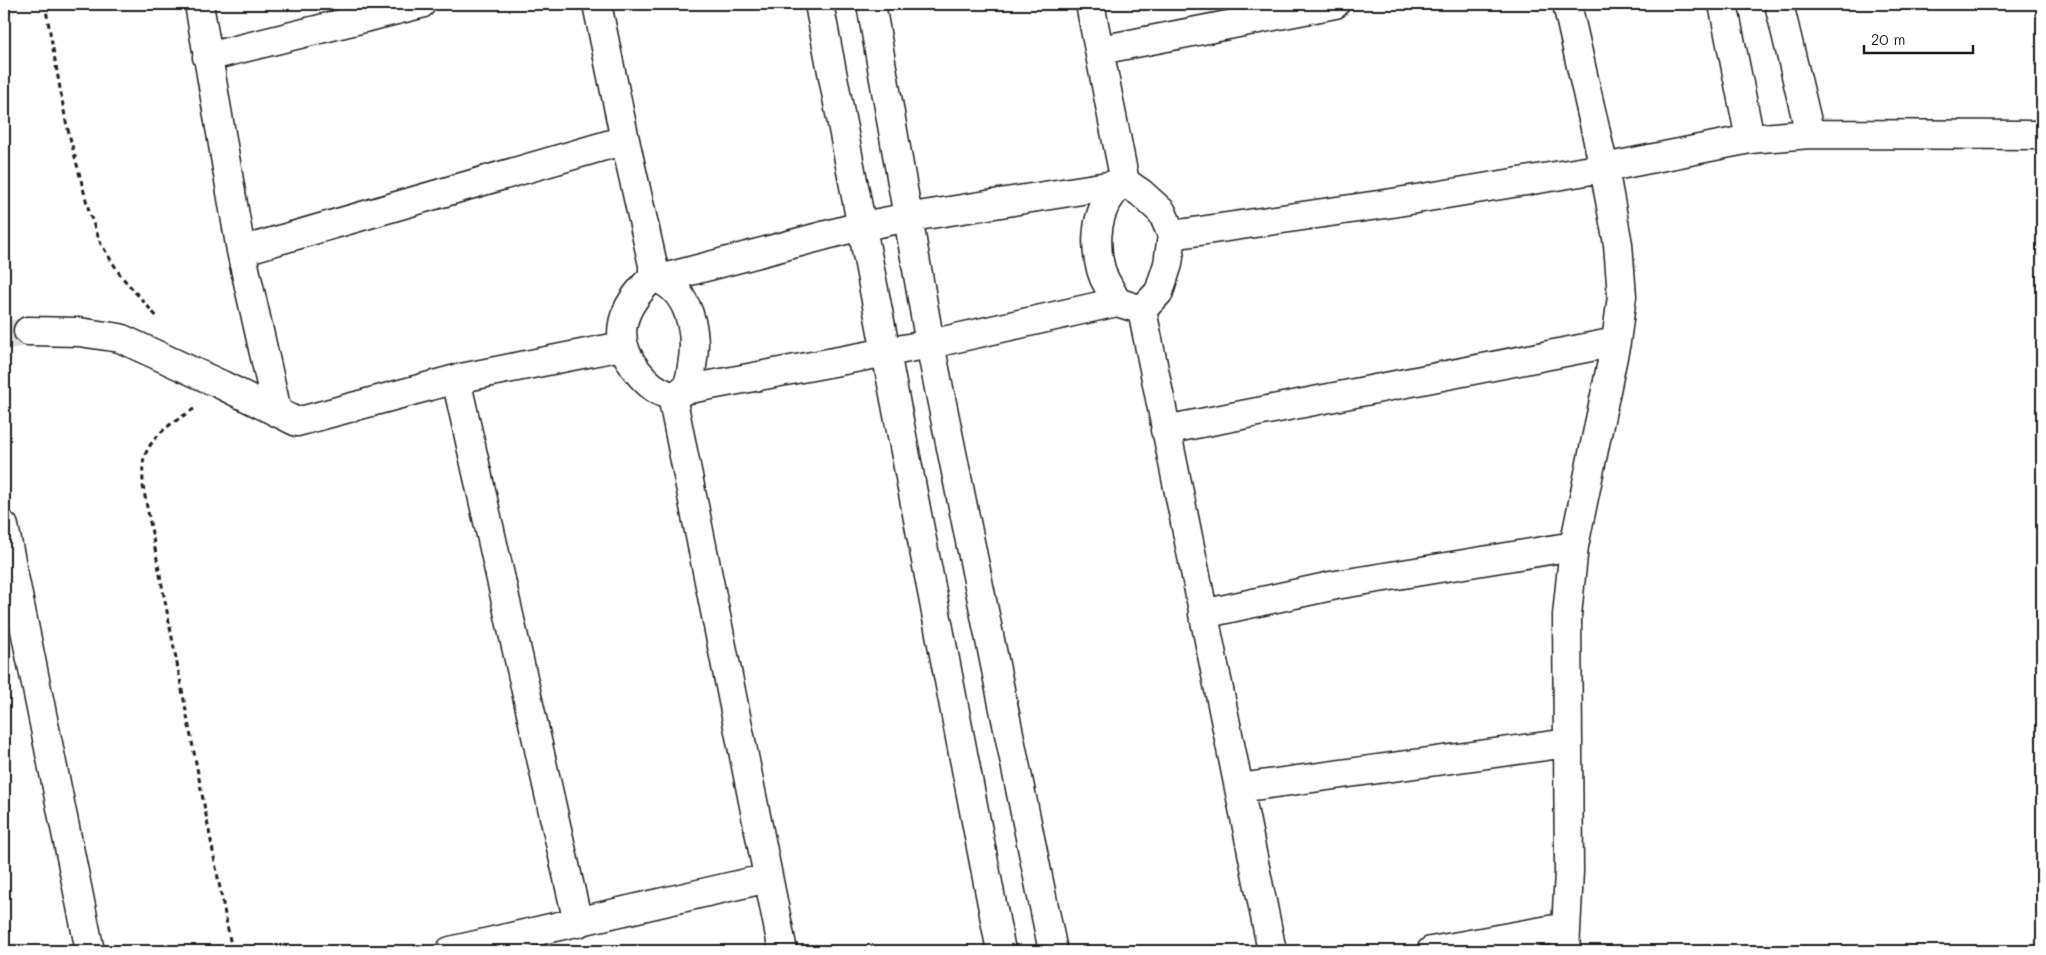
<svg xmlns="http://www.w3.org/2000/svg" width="2046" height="955" viewBox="0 0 2046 955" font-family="Mali,sans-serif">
	<rect width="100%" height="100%" fill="#fff"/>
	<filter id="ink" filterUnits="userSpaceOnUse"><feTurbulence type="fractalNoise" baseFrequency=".02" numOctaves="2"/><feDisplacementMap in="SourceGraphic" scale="10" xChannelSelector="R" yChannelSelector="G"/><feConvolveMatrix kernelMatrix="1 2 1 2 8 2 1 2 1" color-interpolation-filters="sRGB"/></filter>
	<g filter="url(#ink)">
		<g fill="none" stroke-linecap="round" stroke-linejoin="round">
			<path stroke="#ddd" stroke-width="28" stroke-dasharray="28 14" stroke-linecap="butt" d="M4,336L28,331"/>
			<defs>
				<path id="minor" d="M199,4L241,251L277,411
					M597,4L625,140L653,265V277
					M819,4L1001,951
					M871,4L930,344L1053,951
					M1090,4L1125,182L1141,193L1162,212L1172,235L1168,264L1159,292L1142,310L1117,302C1113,294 1108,286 1104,278C1094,253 1094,217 1111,196C1115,190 1119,185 1125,182
					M1723,4L1750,139
					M1779,4L1810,134
					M1100,50L1335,4
					M207,57L421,4
					M1172,235L1392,203L1604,168L1750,139L1810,134L2042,135
					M241,251L625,140
					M653,277C690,288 698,333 692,366C691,374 689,386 682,391C680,393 675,395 672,396C657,392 648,384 638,372C609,336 623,306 653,277Z
					M660,279L853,228L899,219L1120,184
					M1142,310L1272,951
					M28,331L79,332L120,338L222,385L297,422L456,379L622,346
					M456,379L578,923
					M684,390L930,344L1117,302
					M672,396L783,951
					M1165,430L1616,342
					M1203,614L1336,585L1574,546
					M1239,788L1568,743
					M450,951L768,878
					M1431,951L1566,927
					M1565,951L1569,871L1567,615L1574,546L1616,342L1622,296L1618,244L1604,168L1567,4"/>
				<path id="motorway" d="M4,526L90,951"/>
			</defs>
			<use href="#minor" stroke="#1c1c1c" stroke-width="31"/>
			<use href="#motorway" stroke="#1c1c1c" stroke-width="31"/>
			<path stroke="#1c1c1c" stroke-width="3" stroke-dasharray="5 4" stroke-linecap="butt" d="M45,4L66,122L90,215L101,244L121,276L157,317
				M194,409C175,421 152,434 144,458C142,466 143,477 143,486L232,951"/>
			<use href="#minor" stroke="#fff" stroke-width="28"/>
			<use href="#motorway" stroke="#fff" stroke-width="28"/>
		</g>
	</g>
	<rect width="2046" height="955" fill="none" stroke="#fff" stroke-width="20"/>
	<rect x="10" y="10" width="2026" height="935" fill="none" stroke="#1c1c1c" stroke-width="2" filter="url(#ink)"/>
	<path d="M1864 45v8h109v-8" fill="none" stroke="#1c1c1c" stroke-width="2.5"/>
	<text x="1871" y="45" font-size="15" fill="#1c1c1c" stroke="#ffffff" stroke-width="4" paint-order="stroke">20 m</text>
</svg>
